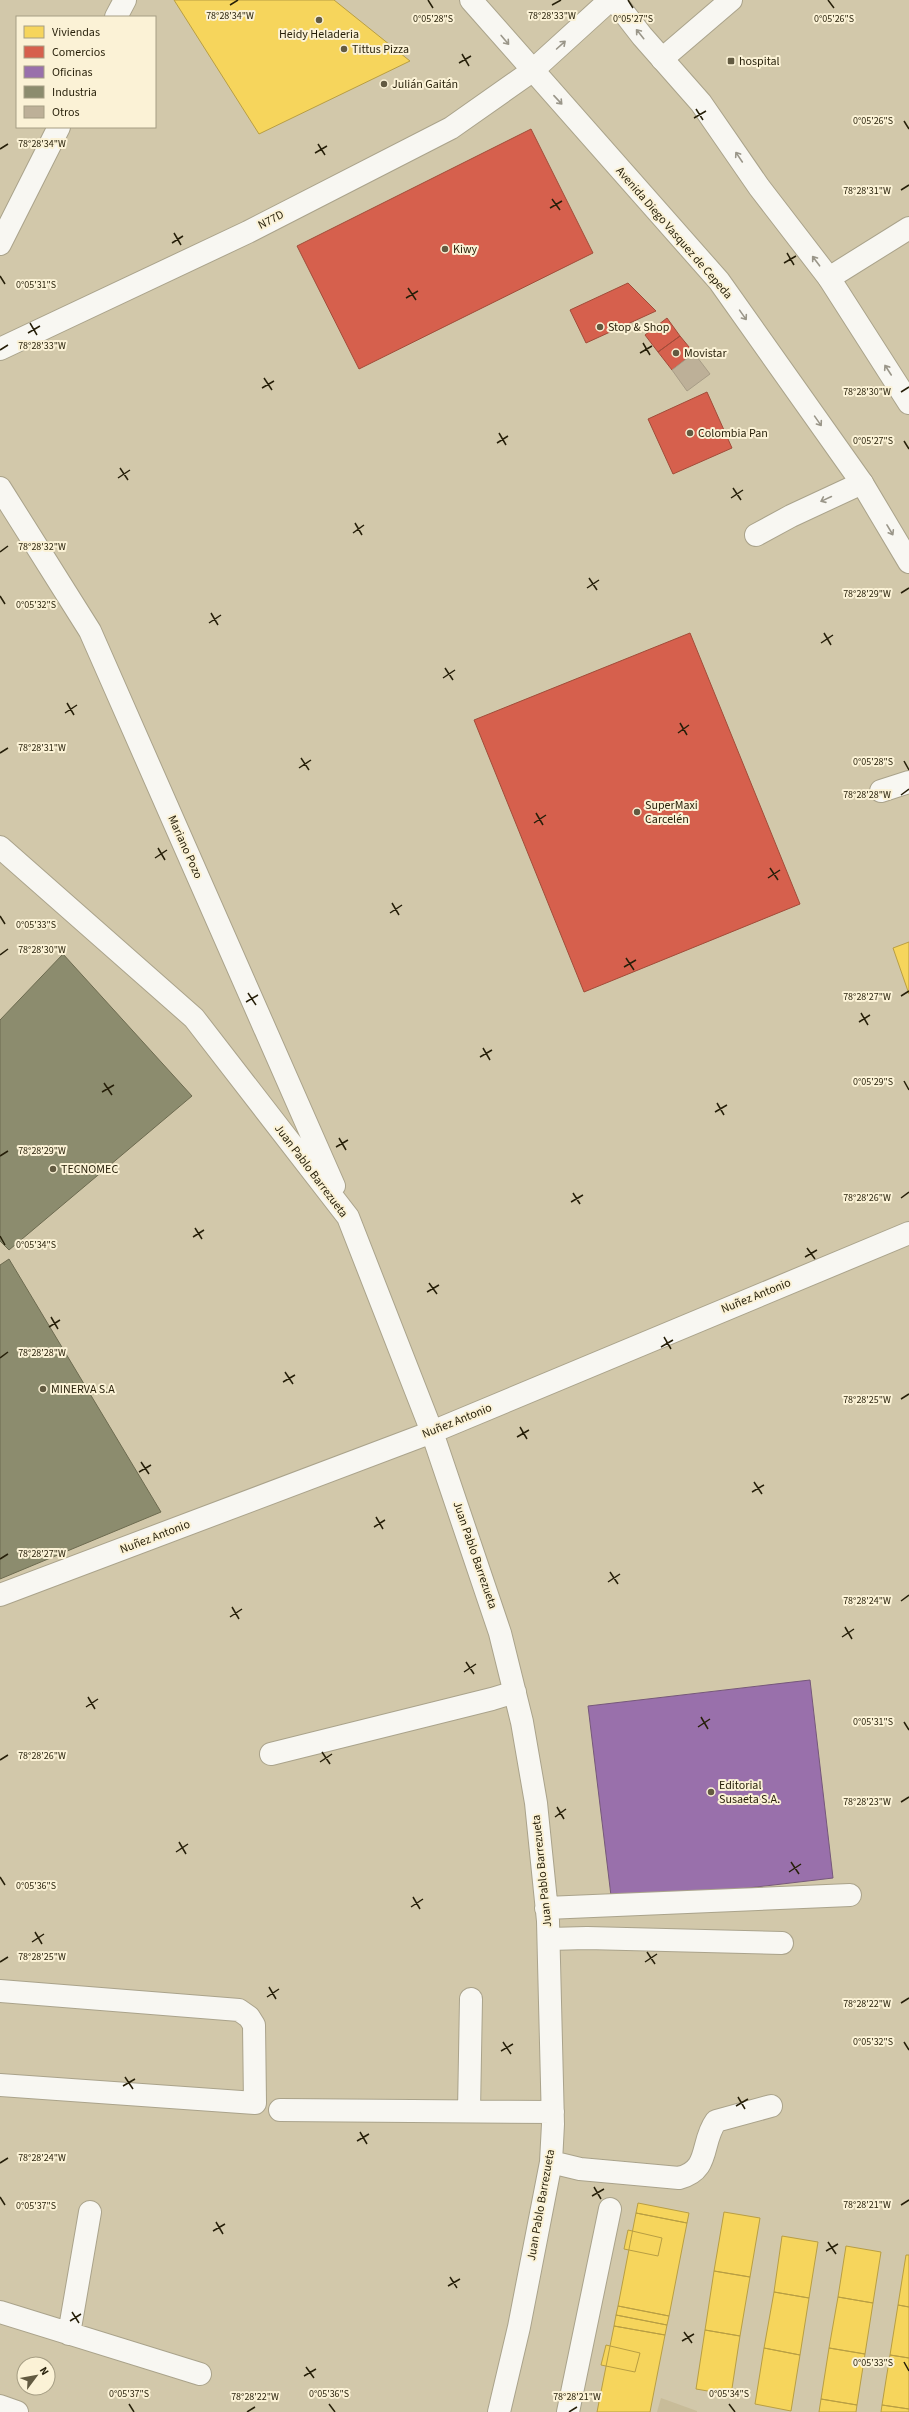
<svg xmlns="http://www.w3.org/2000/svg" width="909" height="2412" viewBox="0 0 909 2412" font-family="'Source Sans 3',sans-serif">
	<rect width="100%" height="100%" fill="#d2c8aa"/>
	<path fill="#c8bc99" d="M661,2398L697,2411V2412H657Z"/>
	<path fill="#f6d55c" stroke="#b89e43" d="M174,0H334L410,61L259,134Z
		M909,942V994L893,948Z
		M638,2203L689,2213L687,2223L636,2213Z
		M724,2212L760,2218L750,2277L714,2271Z
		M636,2213L687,2223L669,2316L618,2306Z
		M628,2230L662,2238L658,2256L624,2249Z
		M782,2236L818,2242L809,2298L774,2292Z
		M846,2246L881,2252L873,2303L838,2297Z
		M906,2255H909V2307L898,2305Z
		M714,2271L750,2277L740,2336L705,2330Z
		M774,2292L809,2298L800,2355L764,2348Z
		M838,2297L873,2303L865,2354L829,2348Z
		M898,2305L909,2307V2358L890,2355Z
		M618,2306L669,2316L667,2325L616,2315Z
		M616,2315L667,2325L665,2335L614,2326Z
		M614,2326L665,2335L650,2412H597Z
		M705,2330L740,2336L731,2395L696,2389Z
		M606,2345L640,2353L635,2372L601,2365Z
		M764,2348L800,2355L791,2411L755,2404Z
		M829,2348L865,2354L857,2405L821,2399Z
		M890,2355L909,2358V2409L882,2405Z
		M821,2399L857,2405L856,2412H819Z
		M882,2405L909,2409V2412H881Z"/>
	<path fill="#d6604d" stroke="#a14c39" d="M531,129L593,253L359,369L297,246Z
		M628,283L656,311L586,343L570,310Z
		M667,318L680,336L658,352L645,335Z
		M680,336L694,353L672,370L658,352Z
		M707,392L732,448L673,474L648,419Z
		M690,633L800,904L584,992L474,720Z"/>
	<path fill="#9970ab" stroke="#76587a" d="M810,1680L833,1878L612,1904L588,1706Z"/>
	<path fill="#8c8c6e" stroke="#6d6b50" d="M63,954L192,1096L9,1250L0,1241V1020Z
		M9,1259L161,1512L0,1579V1265Z"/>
	<path fill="#bdb098" stroke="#a89d87" d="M694,353L710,374L687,391L672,370Z"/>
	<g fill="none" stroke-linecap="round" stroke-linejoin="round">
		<defs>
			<path id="minor" d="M116,17L125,0
				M662,59L731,0
				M0,244L59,127
				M829,278L909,228
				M0,349L248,232L451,128L532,71L610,0
				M0,488L90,631L334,1186
				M756,535L791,516L862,483
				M881,791L909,782
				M0,847L194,1018L348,1217L432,1432L500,1633L522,1722L536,1803L548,1921L553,2124L551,2162L519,2327L499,2412
				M0,1595L432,1432L909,1233
				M271,1754L492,1699L515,1692
				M546,1908L850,1895
				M549,1939L587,1938L782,1943
				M0,1991L239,2010L249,2017L254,2025L255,2103L0,2085
				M280,2110L553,2112
				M469,2111L471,1999
				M551,2162L580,2169L679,2178C711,2170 700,2143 716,2121L771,2106
				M0,2312L200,2374
				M69,2334L90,2212
				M0,2406L17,2412
				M568,2412L610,2209"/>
			<path id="major" d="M471,0L719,281L862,483L909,562
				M614,0L642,36L701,103L759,187L829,278L909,403"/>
		</defs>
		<use href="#minor" stroke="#aaa38b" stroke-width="24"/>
		<use href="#major" stroke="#aaa38b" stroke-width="24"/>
		<use href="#minor" stroke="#f8f7f2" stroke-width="22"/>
		<use href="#major" stroke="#f8f7f2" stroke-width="22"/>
	</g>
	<defs><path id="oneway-shaft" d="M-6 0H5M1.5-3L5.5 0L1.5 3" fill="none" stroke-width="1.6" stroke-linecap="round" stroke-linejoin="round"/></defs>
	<g stroke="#9a9689">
		<use href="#oneway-shaft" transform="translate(640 34) rotate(-129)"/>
		<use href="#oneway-shaft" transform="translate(505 40) rotate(50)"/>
		<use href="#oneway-shaft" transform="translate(561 45) rotate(-42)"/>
		<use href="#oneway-shaft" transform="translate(558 100) rotate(47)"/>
		<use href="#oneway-shaft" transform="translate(739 157) rotate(-124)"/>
		<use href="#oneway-shaft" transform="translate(816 261) rotate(-127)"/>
		<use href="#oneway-shaft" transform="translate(743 315) rotate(55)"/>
		<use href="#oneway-shaft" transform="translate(888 370) rotate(-123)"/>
		<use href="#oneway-shaft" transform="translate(818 421) rotate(55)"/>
		<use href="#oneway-shaft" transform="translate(826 499) rotate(155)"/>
		<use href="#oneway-shaft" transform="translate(890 530) rotate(59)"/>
	</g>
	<path fill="none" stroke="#261f09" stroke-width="1.5" d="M428,0L433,8M628,0L633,8M828,0L834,8M230,5L238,0M552,5L561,0M462,54L469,66M459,63L471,56M696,109L703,120M694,118L706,111M904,121L909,129M318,144L325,155M0,149L8,144M315,153L327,146M901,190L909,185M552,199L560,210M550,208L562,201M174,233L181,245M172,243L183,236M787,253L794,265M784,263L796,256M0,276L5,284M408,288L416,300M406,298L418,291M30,323L37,335M28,333L40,326M643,343L650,355M0,350L8,345M640,353L652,346M264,378L272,390M262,388L274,381M901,392L909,387M499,433L506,445M904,441L909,449M497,443L508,436M120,468L128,480M118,478L130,470M733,488L741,500M731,498L743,490M355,523L362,535M353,533L364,525M0,552L8,546M589,578L597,590M587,588L599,580M901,593L909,588M0,596L5,604M211,613L218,625M209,623L221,615M824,633L831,645M821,643L833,635M445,668L453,680M443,678L455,670M67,703L74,715M65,713L77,705M680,723L687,735M678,733L689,725M0,753L8,748M301,758L309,770M904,761L909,770M299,768L311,760M901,795L909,789M536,813L543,825M534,823L546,815M158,848L165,860M155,858L167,850M770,868L778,880M768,878L780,870M392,903L399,915M390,913L402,905M0,916L5,924M0,955L8,949M626,958L634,970M624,967L636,960M248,993L256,1005M901,996L909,991M246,1002L258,995M861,1013L868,1025M859,1022L870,1015M483,1048L490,1060M480,1057L492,1050M904,1081L909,1090M104,1083L112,1095M102,1092L114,1085M717,1103L724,1115M715,1112L727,1105M339,1138L346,1150M336,1147L348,1140M0,1156L8,1151M573,1193L580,1204M901,1198L909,1192M571,1202L583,1195M195,1228L202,1239M0,1236L5,1245M193,1237L204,1230M807,1248L815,1259M805,1257L817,1250M429,1283L437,1294M427,1292L439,1285M51,1317L58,1329M49,1327L60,1320M664,1337L671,1349M661,1347L673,1340M0,1358L8,1352M285,1372L293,1384M283,1382L295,1375M901,1399L909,1394M520,1427L527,1439M517,1437L529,1430M141,1462L149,1474M139,1472L151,1465M754,1482L762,1494M752,1492L764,1485M376,1517L383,1529M374,1527L385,1520M0,1559L8,1554M610,1572L618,1584M608,1582L620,1574M901,1601L909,1595M232,1607L239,1619M230,1617L242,1609M845,1627L852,1639M842,1637L854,1629M466,1662L474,1674M464,1672L476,1664M88,1697L95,1709M86,1707L98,1699M701,1717L708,1729M904,1722L909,1730M698,1727L710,1719M322,1752L330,1764M0,1760L8,1755M320,1762L332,1754M901,1802L909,1797M557,1807L564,1819M555,1817L566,1809M179,1842L186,1854M176,1852L188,1844M791,1862L799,1874M789,1872L801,1864M0,1877L5,1885M413,1897L420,1909M411,1907L423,1899M35,1932L42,1944M32,1942L44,1934M647,1952L655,1964M0,1962L8,1957M645,1962L657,1954M269,1987L276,1999M267,1997L279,1989M901,2003L909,1998M503,2042L511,2054M904,2042L909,2050M501,2051L513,2044M125,2077L133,2089M123,2086L135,2079M738,2097L745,2109M736,2106L748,2099M360,2132L367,2144M357,2141L369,2134M0,2163L8,2158M594,2187L601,2199M592,2196L604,2189M0,2197L5,2205M901,2205L909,2200M216,2222L223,2234M213,2231L225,2224M828,2242L836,2254M826,2251L838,2244M450,2277L457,2288M448,2286L460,2279M72,2312L79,2323M70,2321L81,2314M684,2332L692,2343M682,2341L694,2334M904,2362L909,2371M306,2367L314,2378M304,2376L316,2369M129,2404L134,2412M329,2404L335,2412M729,2404L735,2412M247,2412L255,2407M569,2412L577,2407"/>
	<g fill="#625a41" stroke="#fbf2d6" stroke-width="1.5">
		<circle cx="319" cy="20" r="4"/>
		<circle cx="344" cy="49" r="4"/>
		<rect x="727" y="57" width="8" height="8" rx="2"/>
		<circle cx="384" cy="84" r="4"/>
		<circle cx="445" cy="249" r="4"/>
		<circle cx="600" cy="327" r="4"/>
		<circle cx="676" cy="353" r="4"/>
		<circle cx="690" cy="433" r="4"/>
		<circle cx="637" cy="812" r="4"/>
		<circle cx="53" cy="1169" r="4"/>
		<circle cx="43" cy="1389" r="4"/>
		<circle cx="711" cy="1792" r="4"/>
	</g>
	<g text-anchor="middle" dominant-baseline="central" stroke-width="4" stroke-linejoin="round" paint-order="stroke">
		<g font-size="12" fill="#261f09" stroke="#fbf2d6" text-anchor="start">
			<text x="319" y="34" text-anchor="middle">Heidy Heladeria</text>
			<text x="352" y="49">Tittus Pizza</text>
			<text x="739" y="61">hospital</text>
			<text x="392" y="84">Julián Gaitán</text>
			<text x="453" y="249">Kiwy</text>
			<text x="608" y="327">Stop &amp; Shop</text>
			<text x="684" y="353">Movistar</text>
			<text x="698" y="433">Colombia Pan</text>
			<text x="645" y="805">SuperMaxi<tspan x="645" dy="14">Carcelén</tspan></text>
			<text x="61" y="1169">TECNOMEC</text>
			<text x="51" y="1389">MINERVA S.A</text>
			<text x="719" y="1785">Editorial<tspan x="719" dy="14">Susaeta S.A.</tspan></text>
		</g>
		<g font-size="12" fill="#261f09" stroke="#fbf2d6">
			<text transform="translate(271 220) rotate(-27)">N77D</text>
			<text transform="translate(674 233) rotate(49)">Avenida Diego Vasquez de Cepeda</text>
			<text transform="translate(185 847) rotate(66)">Mariano Pozo</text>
			<text transform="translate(311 1171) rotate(53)">Juan Pablo Barrezueta</text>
			<text transform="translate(756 1296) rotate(-22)">Nuñez Antonio</text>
			<text transform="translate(457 1421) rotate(-22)">Nuñez Antonio</text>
			<text transform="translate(155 1537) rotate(-21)">Nuñez Antonio</text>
			<text transform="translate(475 1555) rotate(71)">Juan Pablo Barrezueta</text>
			<text transform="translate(542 1871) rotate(-96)">Juan Pablo Barrezueta</text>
			<text transform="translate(541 2205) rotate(-80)">Juan Pablo Barrezueta</text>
		</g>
	</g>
	<g font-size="10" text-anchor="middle" fill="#261f09" stroke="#fbf2d6" stroke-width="4" stroke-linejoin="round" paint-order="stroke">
		<text x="552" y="19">78°28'33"W</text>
		<text x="230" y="19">78°28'34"W</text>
		<text x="433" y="22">0°05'28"S</text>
		<text x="633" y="22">0°05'27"S</text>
		<text x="834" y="22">0°05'26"S</text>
		<text x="873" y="124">0°05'26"S</text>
		<text x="42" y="147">78°28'34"W</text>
		<text x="867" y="194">78°28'31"W</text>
		<text x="36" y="288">0°05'31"S</text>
		<text x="42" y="349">78°28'33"W</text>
		<text x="867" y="395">78°28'30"W</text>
		<text x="873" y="444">0°05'27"S</text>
		<text x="42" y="550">78°28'32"W</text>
		<text x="867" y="597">78°28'29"W</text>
		<text x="36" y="608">0°05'32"S</text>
		<text x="42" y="751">78°28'31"W</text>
		<text x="873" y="765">0°05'28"S</text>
		<text x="867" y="798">78°28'28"W</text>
		<text x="36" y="928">0°05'33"S</text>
		<text x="42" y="953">78°28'30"W</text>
		<text x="867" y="1000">78°28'27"W</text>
		<text x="873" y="1085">0°05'29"S</text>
		<text x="42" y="1154">78°28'29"W</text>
		<text x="867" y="1201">78°28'26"W</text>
		<text x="36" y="1248">0°05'34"S</text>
		<text x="42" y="1356">78°28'28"W</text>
		<text x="867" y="1403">78°28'25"W</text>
		<text x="42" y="1557">78°28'27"W</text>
		<text x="867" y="1604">78°28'24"W</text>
		<text x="873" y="1725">0°05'31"S</text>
		<text x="42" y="1759">78°28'26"W</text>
		<text x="867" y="1805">78°28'23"W</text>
		<text x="36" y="1889">0°05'36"S</text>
		<text x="42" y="1960">78°28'25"W</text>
		<text x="867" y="2007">78°28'22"W</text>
		<text x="873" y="2045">0°05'32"S</text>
		<text x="42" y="2161">78°28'24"W</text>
		<text x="867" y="2208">78°28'21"W</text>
		<text x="36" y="2209">0°05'37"S</text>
		<text x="873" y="2366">0°05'33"S</text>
		<text x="129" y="2397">0°05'37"S</text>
		<text x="329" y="2397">0°05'36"S</text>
		<text x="729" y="2397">0°05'34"S</text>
		<text x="255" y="2400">78°28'22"W</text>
		<text x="577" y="2400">78°28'21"W</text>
	</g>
	<rect x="16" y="16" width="140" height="112" fill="#fbf2d6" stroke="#a69e84"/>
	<rect x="24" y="26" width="20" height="12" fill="#f6d55c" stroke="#a69e84"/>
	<text x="52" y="36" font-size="12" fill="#261f09">Viviendas</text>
	<rect x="24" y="46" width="20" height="12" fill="#d6604d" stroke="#a69e84"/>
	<text x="52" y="56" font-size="12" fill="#261f09">Comercios</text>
	<rect x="24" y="66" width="20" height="12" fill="#9970ab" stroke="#a69e84"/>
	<text x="52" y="76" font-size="12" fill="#261f09">Oficinas</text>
	<rect x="24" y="86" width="20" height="12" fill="#8c8c6e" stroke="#a69e84"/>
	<text x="52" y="96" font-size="12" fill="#261f09">Industria</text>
	<rect x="24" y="106" width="20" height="12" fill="#bdb098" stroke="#a69e84"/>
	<text x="52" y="116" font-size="12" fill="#261f09">Otros</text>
	<g transform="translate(36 2376) rotate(58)"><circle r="19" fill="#fbf2d6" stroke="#a69e84"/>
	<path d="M0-3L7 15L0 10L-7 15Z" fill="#625a41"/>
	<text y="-6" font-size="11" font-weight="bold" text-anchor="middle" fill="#261f09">N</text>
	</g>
</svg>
